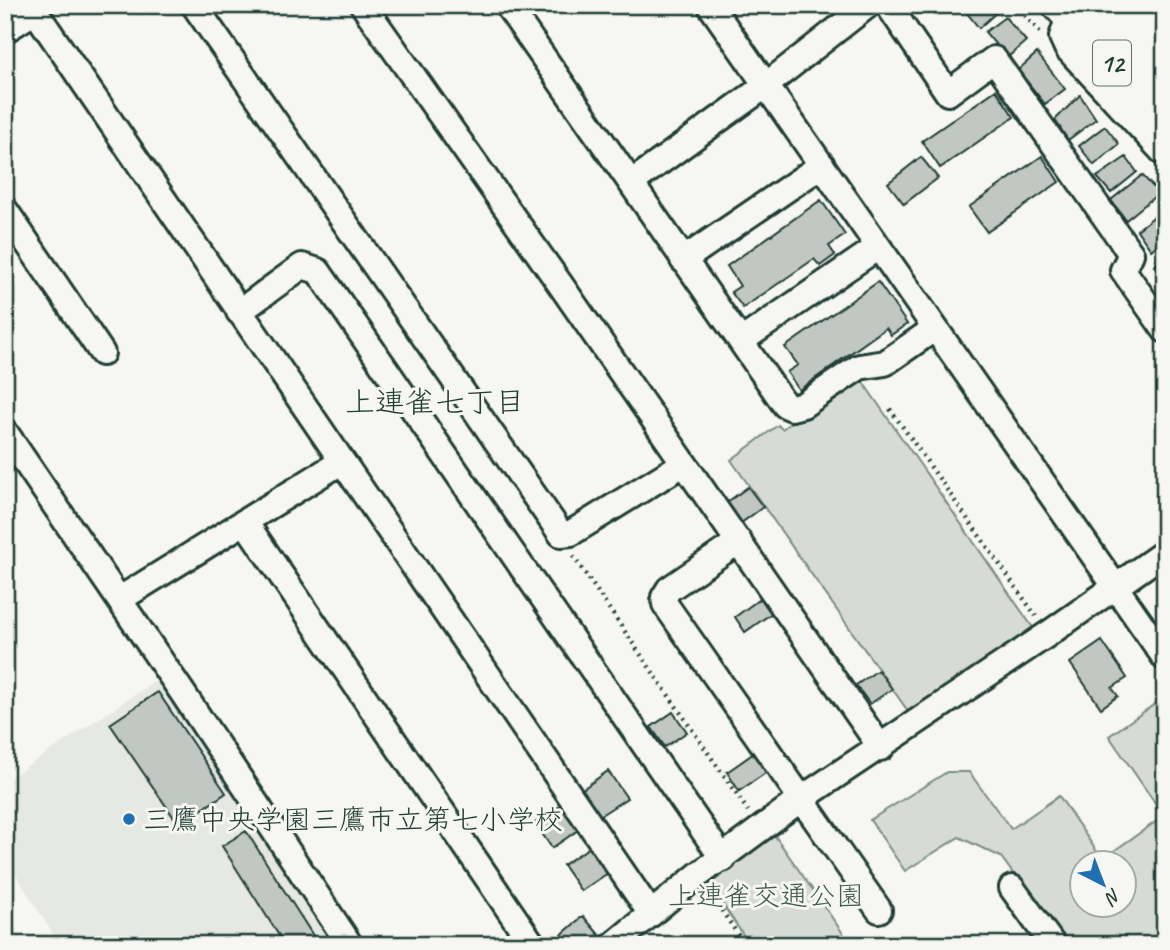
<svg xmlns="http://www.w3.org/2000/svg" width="1170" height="950" viewBox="0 0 1170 950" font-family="Caveat,'Klee One',sans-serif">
	<rect width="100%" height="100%" fill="#f6f6f2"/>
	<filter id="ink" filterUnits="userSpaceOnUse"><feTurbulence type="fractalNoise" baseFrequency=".0143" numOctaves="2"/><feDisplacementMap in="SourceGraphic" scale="14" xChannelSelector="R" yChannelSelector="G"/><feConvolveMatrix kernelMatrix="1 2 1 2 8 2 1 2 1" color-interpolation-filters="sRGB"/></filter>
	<g filter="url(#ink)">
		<path fill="#e6e8e4" d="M160,678L335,945H60L5,857V781Z"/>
		<path fill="#d6dbd6" stroke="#7a8c85" stroke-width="2" fill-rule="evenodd" d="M858,375L1038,635L915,721L731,460L778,425L782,429Z
			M1165,697V945H1065L1001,857L959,837L905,871L870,820L947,772H969L1011,829L1059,796L1102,859L1164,816L1109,736ZM1082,862H1124V904H1082Z
			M773,833L851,945H750L715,893L712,881Z"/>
		<path fill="#c1c8c3" stroke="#1f3d34" stroke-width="2" d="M967,5H993L998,11L979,28L963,8Z
			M1005,17L1026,41L1007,58L985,32Z
			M1037,53L1065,89L1045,104L1018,70Z
			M996,90L1014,117L940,168L922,141Z
			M1080,95L1096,119L1068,140L1055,120Z
			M1105,126L1119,144L1094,165L1079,146Z
			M1042,156L1059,182L987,232L969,207Z
			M921,157L938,178L904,204L888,183Z
			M1126,157L1137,172L1111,193L1097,177Z
			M1142,175L1159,193L1126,220L1111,200Z
			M821,200L845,235L829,246L835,255L820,266L814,259L743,308L731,292L740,286L727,266Z
			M1165,208V239L1151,250L1137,230Z
			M1165,258V279L1154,266Z
			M878,282L907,324L891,335L886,328L799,390L787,372L798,365L785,347Z
			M748,487L763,507L737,526L722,506Z
			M761,598L772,613L745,632L735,617Z
			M1102,641L1127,678L1112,688L1118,696L1101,708L1070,663Z
			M878,670L892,689L870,704L856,685Z
			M158,692L226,793L179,825L110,724Z
			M673,712L687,732L665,747L651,727Z
			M757,751L770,770L739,791L727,772Z
			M608,771L627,798L595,819L577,793Z
			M564,803L581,828L552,848L535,823Z
			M246,831L319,945H285L222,846Z
			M593,845L611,871L581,891L563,865Z
			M583,916L601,937L592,945H550Z
			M506,933L514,945H490Z"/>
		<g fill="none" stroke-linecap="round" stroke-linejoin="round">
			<defs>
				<path id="minor" d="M194,5L561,534L571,533L683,464
					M363,5L560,284L881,748
					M507,5L631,183L765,86L868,5
					M710,5L1165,658
					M888,5L948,93L994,59L1131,254L1123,270L1165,330
					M1131,5L1164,44L1165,51L1156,67
					M1069,16L1062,37L1067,48L1165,154
					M5,30L35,11L651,914
					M631,183L785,405L792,408L803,405L859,367L885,363L934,329
					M5,210L102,353
					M683,260L822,165
					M239,312L302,266L318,271L723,859
					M741,341L878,247
					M5,432L182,692L350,945
					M245,522L533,945
					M739,541L669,589L664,597L665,604L879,910
					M120,599L341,462
					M1012,888L1053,945
					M613,945L698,875L801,799L1048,634L1165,552"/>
				<path id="major" d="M1059,5L1165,120
					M1099,5L1165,77"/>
			</defs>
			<use href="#minor" stroke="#1f3d34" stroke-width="30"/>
			<use href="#major" stroke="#1f3d34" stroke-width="37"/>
			<path stroke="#1f3d34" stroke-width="4.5" stroke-dasharray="2 5" stroke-linecap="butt" d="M1015,5L1041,33
				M890,409L1036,616
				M573,556L748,811
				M710,893L745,945"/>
			<use href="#minor" stroke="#f6f6f2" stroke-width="24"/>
			<use href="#major" stroke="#f6f6f2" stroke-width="32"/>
		</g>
	</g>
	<circle fill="#1f6fb2" stroke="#f6f6f2" stroke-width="2.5" cx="129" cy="819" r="7"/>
	<g text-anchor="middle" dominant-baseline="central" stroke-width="6" stroke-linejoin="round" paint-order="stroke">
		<rect fill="#f6f6f2" stroke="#60746d" stroke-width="2" x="1093" y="40.5" width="38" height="45" rx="5"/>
		<g font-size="26" font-weight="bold" fill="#1f3d34">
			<text x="1112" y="63">12</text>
		</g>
		<g font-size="28" fill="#1f3d34" stroke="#f6f6f2" text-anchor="start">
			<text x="143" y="819">三鷹中央学園三鷹市立第七小学校</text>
		</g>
		<g font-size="28" fill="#445d54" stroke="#f6f6f2">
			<text x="766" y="895">上連雀交通公園</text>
		</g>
		<g font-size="30" fill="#1f3d34" stroke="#f6f6f2">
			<text x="435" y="402">上連雀七丁目</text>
		</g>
	</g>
	<rect width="1170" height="950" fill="none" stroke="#f6f6f2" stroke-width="28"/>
	<rect x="14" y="14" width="1142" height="922" fill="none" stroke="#1f3d34" stroke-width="2.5" filter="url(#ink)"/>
	<g transform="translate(1103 884) rotate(138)"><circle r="33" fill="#f6f6f2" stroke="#a0aca6" stroke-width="2"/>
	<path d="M0-5L12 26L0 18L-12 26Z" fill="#1f6fb2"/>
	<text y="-10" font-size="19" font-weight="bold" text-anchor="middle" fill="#1f3d34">N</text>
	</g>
</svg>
